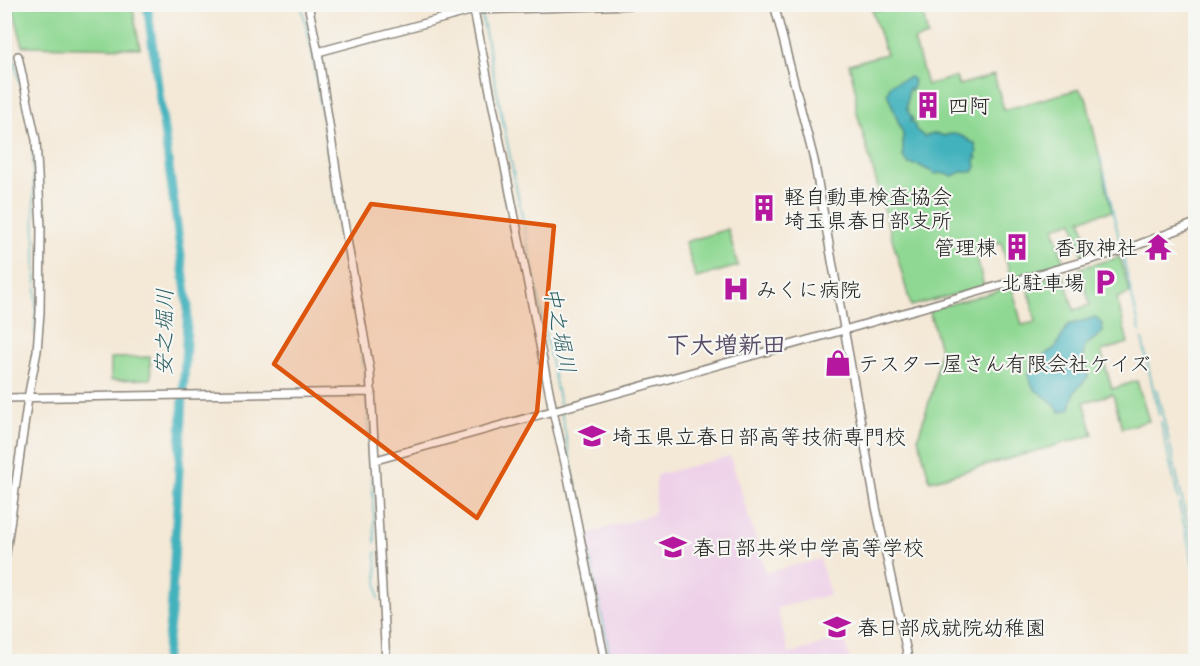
<svg xmlns="http://www.w3.org/2000/svg" width="1200" height="666" viewBox="0 0 1200 666" font-family="Itim,'Klee One',sans-serif">
	<rect width="100%" height="100%" fill="#f6f6f2"/>
	<filter id="ink" filterUnits="userSpaceOnUse"><feTurbulence type="fractalNoise" baseFrequency=".0167" numOctaves="2"/><feDisplacementMap in="SourceGraphic" scale="12" xChannelSelector="R" yChannelSelector="G"/><feConvolveMatrix kernelMatrix="1 2 1 2 8 2 1 2 1" color-interpolation-filters="sRGB"/></filter>
	<filter id="wash" filterUnits="userSpaceOnUse"><feTurbulence type="fractalNoise" baseFrequency=".008" numOctaves="4" result="noise"/><feDisplacementMap in="SourceGraphic" scale="24" xChannelSelector="R" yChannelSelector="G"/><feGaussianBlur stdDeviation="1.35" result="paint"/><feColorMatrix in="noise" values="0 0 0 0 0 0 0 0 0 0 0 0 0 0 0 0 0 1.4 0 .05"/><feComposite in="paint" operator="in"/></filter>
	<g filter="url(#wash)">
		<rect width="100%" height="100%" fill="#f4e8d6"/>
		<path fill="#eed0e8" d="M730,456L766,573L820,559L830,595L777,608L789,654L844,638L850,661H610L584,535L654,514L657,475Z"/>
		<path fill="#8fd893" stroke="#567a58" stroke-width="1.5" d="M12,5H132L140,48L23,46Z
			M872,10H922L928,36L914,40L927,85L956,77L959,85L994,75L1004,110L1079,89L1086,97L1112,211L1081,219L1091,256L1083,258L1073,221L1054,227L1064,264L1011,279L1001,242L975,249L984,287L911,306L856,109V92L849,64L886,54Z
			M728,229L738,266L696,278L685,242Z
			M1120,257L1130,294L1117,298L1128,343L1101,351L1112,389L1137,381L1149,421L1122,428L1113,394L1084,402L1093,435L930,481L918,437L933,389L940,349L929,310L1012,287L1022,325L1036,322L1027,283L1063,274L1074,310L1090,305L1080,268Z
			M150,357L151,379L111,380V358Z"/>
		<path fill="#43b2bd" stroke="#30676c" stroke-width="1.5" d="M910,77L914,80L912,90L909,88C908,95 905,105 908,111C909,114 912,117 913,120L910,121L914,124L916,130L925,137C929,133 938,133 944,136C956,130 965,138 975,144L977,153L975,156L977,158L975,160L976,167L973,172H961L953,176L940,173L936,174L918,165L909,164L903,157V134L887,93L891,84Z
			M1096,317L1102,324L1103,332L1085,346L1083,356L1088,377L1074,392L1070,409L1060,412L1051,401L1034,389L1029,378V373L1033,363L1056,347L1068,325Z"/>
		<g fill="none" stroke-linecap="round" stroke-linejoin="round">
			<path stroke="#43b2bd" stroke-width="1.5" d="M301,4L311,46L338,218L360,334L366,388
				M481,12L560,405
				M4,16L30,127
				M33,144L36,298L35,334
				M1100,157L1102,164
				M1104,171L1121,247
				M1123,256L1140,331
				M1142,339L1159,415
				M1156,388L1169,441
				M367,397L371,469
				M561,412L611,662
				M1161,422L1178,499
				M1170,445L1194,553
				M372,476L375,543
				M1179,504L1196,576
				M376,552L378,599"/>
			<path stroke="#43b2bd" stroke-width="9" d="M147,4L188,307L171,614L165,662"/>
		</g>
	</g>
	<g filter="url(#ink)">
		<g fill="none" stroke-linecap="round" stroke-linejoin="round">
			<defs>
				<path id="secondary" d="M308,4L318,52L344,222L370,371L386,662
					M745,4L774,6
					M774,4L814,160L876,507L909,662
					M474,10L553,411L567,472L605,662
					M318,52L474,10L662,4
					M4,398L372,392
					M376,460L844,330L1124,250L1196,223
					M4,567L28,398L37,351L40,312L41,227L36,140L18,56"/>
			</defs>
			<use href="#secondary" stroke="#888279" stroke-width="10"/>
			<use href="#secondary" stroke="#fff" stroke-width="7"/>
		</g>
	</g>
	<path fill="#de560d" fill-opacity="0.2" stroke="#de560d" stroke-width="4.5" stroke-linejoin="round" d="M371,204L554,226L537,412L477,518L274,364Z"/>
	<defs>
		<symbol id="building-bare" viewBox="-9 -9 18 18"><path d="M-4-6H4V6H1V3H-1V6H-4ZM-2.5-4.3h1.7v1.8h-1.7ZM.8-4.3h1.7v1.8H.8ZM-2.5-1h1.7V.8h-1.7ZM.8-1h1.7V.8H.8Z" fill="#b5179e" stroke="#f6f6f2" stroke-width="2.5" paint-order="stroke"/></symbol>
		<symbol id="temple-bare" viewBox="-9 -9 18 18"><path d="M0-6L5-2H3V0L6.5 2.5H4V6H1.5V3h-3V6H-4V2.5H-6.5L-3 0V-2H-5Z" fill="#b5179e" stroke="#f6f6f2" stroke-width="2.5" paint-order="stroke"/></symbol>
		<symbol id="parking-bare" viewBox="-9 -9 18 18"><path d="M-3.5-5.5H1a3.5 3.5 0 0 1 0 7H-1V5.5H-3.5ZM-1-3.4V-.6H.8a1.4 1.4 0 0 0 0-2.8Z" fill="#b5179e" stroke="#f6f6f2" stroke-width="2.5" paint-order="stroke"/></symbol>
		<symbol id="hospital-bare" viewBox="-9 -9 18 18"><path d="M-5-5h3v3.5h4V-5h3V5h-3V1.5h-4V5h-3Z" fill="#b5179e" stroke="#f6f6f2" stroke-width="2.5" paint-order="stroke"/></symbol>
		<symbol id="shop-bare" viewBox="-9 -9 18 18"><path d="M-5-2.5h2.3a2.7 3.5 0 0 1 5.4 0H5L5.5 6h-11ZM-1.5-2.5h3a1.5 2.3 0 0 0-3 0Z" fill="#b5179e" stroke="#f6f6f2" stroke-width="2.5" paint-order="stroke"/></symbol>
		<symbol id="university-bare" viewBox="-9 -9 18 18"><path d="M0-5L7-2L0 1L-7-2ZM-4 1L0 2.5L4 1V4Q0 6-4 4Z" fill="#b5179e" stroke="#f6f6f2" stroke-width="2.5" paint-order="stroke"/></symbol>
		<symbol id="school-bare" viewBox="-9 -9 18 18"><path d="M0-5L7-2L0 1L-7-2ZM-4 1L0 2.5L4 1V4Q0 6-4 4Z" fill="#b5179e" stroke="#f6f6f2" stroke-width="2.5" paint-order="stroke"/></symbol>
	</defs>
	<g fill-rule="evenodd">
		<use href="#building-bare" x="909" y="86" width="38" height="38"/>
		<use href="#building-bare" x="745" y="189" width="38" height="38"/>
		<use href="#building-bare" x="998" y="228" width="38" height="38"/>
		<use href="#temple-bare" x="1139" y="228" width="38" height="38"/>
		<use href="#parking-bare" x="1086" y="263" width="38" height="38"/>
		<use href="#hospital-bare" x="717" y="270" width="38" height="38"/>
		<use href="#shop-bare" x="819" y="344" width="38" height="38"/>
		<use href="#university-bare" x="573" y="417" width="38" height="38"/>
		<use href="#school-bare" x="654" y="528" width="38" height="38"/>
		<use href="#school-bare" x="818" y="608" width="38" height="38"/>
	</g>
	<g text-anchor="middle" dominant-baseline="central" stroke-width="4.5" stroke-linejoin="round" paint-order="stroke">
		<g font-size="21" fill="#1c1c1c" stroke="#f6f6f2" text-anchor="start">
			<text x="948" y="105">四阿</text>
			<text x="784" y="196">軽自動車検査協会<tspan x="784" dy="24">埼玉県春日部支所</tspan></text>
			<text x="997" y="247" text-anchor="end">管理棟</text>
			<text x="1138" y="247" text-anchor="end">香取神社</text>
			<text x="1085" y="282" text-anchor="end">北駐車場</text>
			<text x="756" y="289">みくに病院</text>
			<text x="858" y="363">テスター屋さん有限会社ケイズ</text>
			<text x="612" y="436">埼玉県立春日部高等技術専門校</text>
			<text x="693" y="547">春日部共栄中学高等学校</text>
			<text x="857" y="627">春日部成就院幼稚園</text>
		</g>
		<g font-size="22" font-style="italic" fill="#2e6064" stroke="#f6f6f2">
			<text transform="translate(560 330) rotate(79)">中之堀川</text>
			<text transform="translate(164 332) rotate(-89)">安之堀川</text>
		</g>
		<g font-size="24" font-weight="bold" fill="#584c66" stroke="#f6f6f2">
			<text x="726" y="344">下大増新田</text>
		</g>
	</g>
	<rect width="1200" height="666" fill="none" stroke="#f6f6f2" stroke-width="24"/>
</svg>
